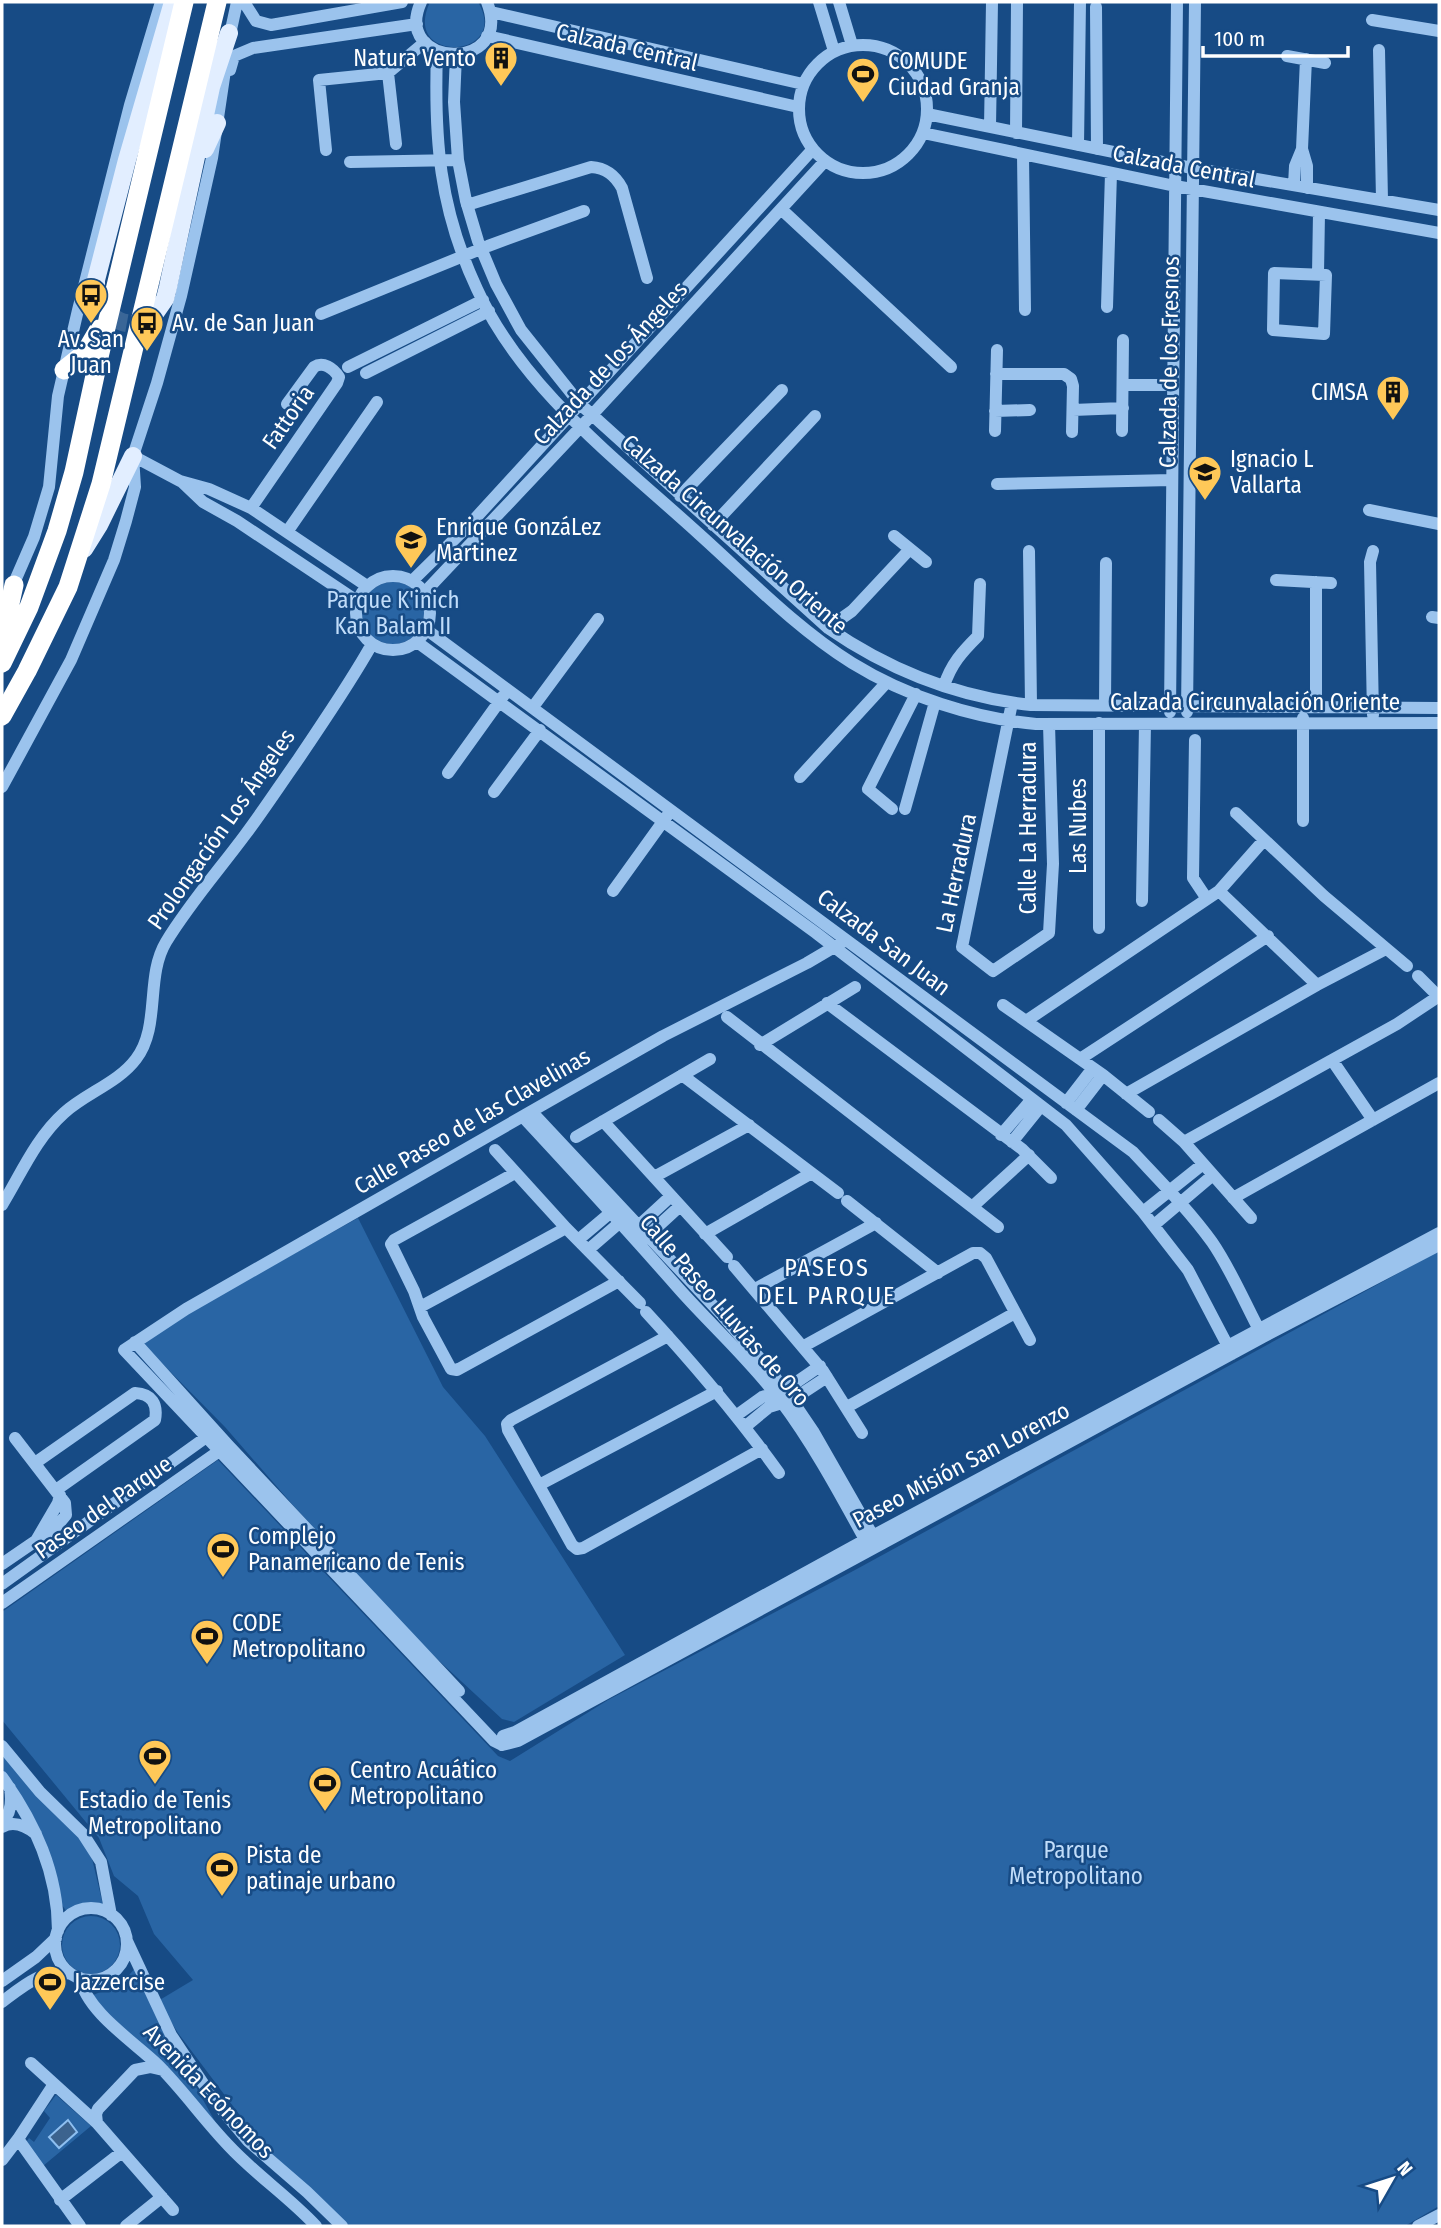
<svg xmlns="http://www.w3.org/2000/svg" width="1441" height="2228" viewBox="0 0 1441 2228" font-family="'Fira Sans Condensed',sans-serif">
	<rect width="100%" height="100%" fill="#174b85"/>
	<path fill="#2965a4" d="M430,2H478C512,59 400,65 430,2Z
		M362 613a31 31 0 1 1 62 0a31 31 0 1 1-62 0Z
		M358,1218L443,1387L485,1436L625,1655L514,1722L502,1719L435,1657L392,1613L292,1504L225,1427L139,1340Z
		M1439,1251V2206L1405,2226H345L260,2142L178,2033L158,2001L193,1980L154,1934L138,1896L114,1876L99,1838L2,1720V1612L218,1460L498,1756L510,1761L608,1700L855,1570Z
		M2,1750L90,1850L104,1909L89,1904L67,1912L62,1905L2,1771Z
		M62 1945a29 29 0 1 1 58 0a29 29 0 1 1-58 0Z
		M136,1967L171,2042L217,2125L91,1996L123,1982Z
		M56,2095L91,2126L43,2166L25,2144L29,2138L34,2142L50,2118L44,2111Z"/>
	<path fill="#3c638e" stroke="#8ebff0" stroke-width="2" d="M68,2120L77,2132L59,2148L49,2137Z"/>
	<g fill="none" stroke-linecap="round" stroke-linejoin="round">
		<path stroke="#3a6697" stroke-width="18" stroke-dasharray="18 9" stroke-linecap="butt" d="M96,293C105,316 126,333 150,318"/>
		<path stroke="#9bc3ed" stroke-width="12" d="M244,2L256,21L271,25L402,2
			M421,2C391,68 515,74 487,2
			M819,2L834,51
			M839,2L852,45
			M1096,7L1097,149
			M491,12L803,84
			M1372,20L1439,31
			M487,36L798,107
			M229,39L237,2
			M799 109a64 64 0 1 1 128 0a64 64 0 1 1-128 0Z
			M1379,50L1382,200
			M437,51C434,139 439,208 477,289C522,389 619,461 699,534C748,578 796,628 852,663C907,697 973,718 1036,724L1439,723
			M456,55L454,102L458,160L466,201L478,241L496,284L521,330L580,404L828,628C889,670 957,697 1031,705L1439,708
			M1287,56L1325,63
			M230,70L234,56L253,48L417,24
			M388,73L396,144
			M927,114L1192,168L1439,210
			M990,127L992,2
			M923,133L1175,186L1439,233
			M1016,133L1017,2
			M1078,145L1080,2
			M1302,149L1307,166V188
			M326,150L319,80L388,73L425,42
			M1023,155L1025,310
			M350,162L458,160
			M1294,185L1295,166L1302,149L1306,59
			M467,205L591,167C606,168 615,175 622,188L647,278
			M781,209L951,367
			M1274,273L1326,275L1324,334L1273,330Z
			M1318,274L1319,213
			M1107,307L1111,173
			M321,314L488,246L584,211
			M348,367L483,300
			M366,373L489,311
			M996,374H1064L1071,379L1073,386L1072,432
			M1123,385H1173
			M1073,410L1123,408
			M995,411L1030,410
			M995,431L997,350
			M1122,431L1123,340
			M133,456L180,481L209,489L251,508L367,586
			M183,483L203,502L237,521L357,601
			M997,484L1172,480
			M680,496L782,390
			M251,508L337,383L339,377C333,368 323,361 314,367L287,404
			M1369,510L1439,524
			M713,525L815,416
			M287,532L377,402
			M894,536L926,562
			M1029,551L1031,705
			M1373,551L1370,562L1373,715
			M356 613a37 37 0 1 1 74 0a37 37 0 1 1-74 0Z
			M1276,580L1331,583
			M412,581L471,523L813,149
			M1316,582V707
			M11,590L34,537L49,487L58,396L78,310L130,105L161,2
			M424,593L592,415L825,161
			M1432,617L1439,618
			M828,628L852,611L910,549
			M427,630L1133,1152C1160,1181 1189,1210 1212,1242C1232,1271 1246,1306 1263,1337
			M417,642L816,933L1066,1125L1143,1212L1188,1270L1232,1354
			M944,686C951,664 962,652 978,636L980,584
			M1012,703L962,947L993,971L1049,933L1053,864L1049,724
			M1105,706L1106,563
			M533,707L598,619
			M1170,712L1177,2
			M1187,712L1195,2
			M1099,723V928
			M1195,740L1193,878L1207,899
			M448,773L504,695
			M800,777L887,682
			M2,787L71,660L114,560L126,521L135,487L133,456L157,383L181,296L212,158L227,57
			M494,792L540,730
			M892,809L868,789L916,694
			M905,809L935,702
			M1236,813L1324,896L1407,966
			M1303,821V718
			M613,891L667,816
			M1219,891L1317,985
			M1142,901L1145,724
			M1418,976L1439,997
			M827,1003L1022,1149L1051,1178
			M1003,1005L1103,1075L1149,1112
			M727,1017L998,1227
			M1026,1021L1219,891L1264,840
			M760,1045L855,987
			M1080,1059L1268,936
			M1332,1060L1373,1120
			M682,1075L838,1193
			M1126,1094L1317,985L1386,949
			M1066,1103L1093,1068
			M1076,1110L1103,1075
			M532,1112L722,1315L769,1369L792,1400L813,1431L877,1543
			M523,1117C576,1174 628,1231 680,1290C713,1327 750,1360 780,1400C814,1445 841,1496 868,1545
			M1159,1120L1184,1142L1251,1218
			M603,1121L727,1257
			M1001,1135L1032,1099
			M576,1137L710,1059
			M1012,1142L1041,1106
			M1184,1142L1397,1024L1439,996
			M495,1150L566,1228L640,1303
			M515,1173L394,1240L391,1244L414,1291L423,1317L451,1369L457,1370L619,1281
			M654,1177L749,1125
			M1233,1198L1439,1083
			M847,1201L938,1273
			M2,1205C21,1174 36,1138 64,1113C86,1093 118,1083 136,1059C161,1026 145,977 166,942C189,904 219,870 245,835C263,811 280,785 297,761C323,722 349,685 372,644
			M972,1207L1029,1155
			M1143,1212L1203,1164
			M1154,1225L1213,1175
			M633,1231L671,1196
			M705,1234L810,1174
			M578,1240L616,1208
			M643,1240L680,1206
			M588,1250L625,1218
			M734,1266L823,1371L862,1433
			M755,1289L876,1223
			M420,1307L566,1228
			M646,1312C694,1364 738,1416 779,1473
			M668,1336L511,1420L507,1424L508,1430L572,1545L577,1549L583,1548L762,1449
			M135,1342L228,1445L459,1691
			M804,1346L973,1253H980L986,1258L1030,1340
			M847,1407L1015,1313
			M737,1415L762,1397L785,1390L820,1366
			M746,1426L769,1407L792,1400L827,1377
			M35,1463L135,1393C152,1394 158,1404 155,1420L56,1490
			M539,1485L717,1391
			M37,1539L58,1503L60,1495
			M2,1564L56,1527L66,1515L65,1503L15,1438
			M2,1584L212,1433
			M2,1603L225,1447
			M503,1736L515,1732L865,1540L1439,1233
			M502,1745L494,1741L124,1350L186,1309L663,1036L807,963L846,940
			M502,1745L518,1741L1263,1337L1439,1245
			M2,1746L40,1792L83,1834L101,1862L111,1915
			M2,1777C35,1823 58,1873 58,1931
			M2,1822C11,1814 12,1800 10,1788
			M2,1827C14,1820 26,1826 36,1834
			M55 1944a36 36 0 1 1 72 0a36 36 0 1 1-72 0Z
			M127,1941L171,2035L214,2100L248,2141L307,2192L342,2226
			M80,1978C87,2012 133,2041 158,2065C183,2090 204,2120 229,2146C256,2175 289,2197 316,2226
			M2,1981L36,1957L56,1938
			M2,2002C22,1987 44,1967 71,1974
			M31,2063L97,2123L173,2210
			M97,2123L96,2114L98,2109L135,2070L150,2067L163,2070
			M18,2139L80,2226
			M2,2160L18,2139L54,2084
			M60,2200L122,2152
			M126,2226L162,2197
			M1418,2226L1439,2215"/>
		<path stroke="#e2eeff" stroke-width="18" d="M205,149L217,123
			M96,293V280L127,160L173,2
			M156,312L165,299L168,287L211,87L229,33
			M84,549L99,525L133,456"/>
		<path stroke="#fff" stroke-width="19" d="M64,370L85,353L99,329
			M2,640L14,585
			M2,663L29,607L57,531L74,472L99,357L184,2
			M2,716L27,671L68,587L101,484L217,2"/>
	</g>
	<defs>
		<symbol id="building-pin" viewBox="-11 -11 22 30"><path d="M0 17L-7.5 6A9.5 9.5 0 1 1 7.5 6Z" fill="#ffc858" stroke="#174b85"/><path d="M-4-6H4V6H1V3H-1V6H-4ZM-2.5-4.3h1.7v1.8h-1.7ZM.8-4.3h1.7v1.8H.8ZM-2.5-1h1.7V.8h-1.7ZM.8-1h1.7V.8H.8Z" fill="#111"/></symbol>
		<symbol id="stadium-pin" viewBox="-11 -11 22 30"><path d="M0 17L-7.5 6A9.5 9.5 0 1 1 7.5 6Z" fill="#ffc858" stroke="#174b85"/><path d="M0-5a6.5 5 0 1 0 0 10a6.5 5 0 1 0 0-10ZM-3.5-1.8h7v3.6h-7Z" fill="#111"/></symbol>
		<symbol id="bus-pin" viewBox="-11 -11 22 30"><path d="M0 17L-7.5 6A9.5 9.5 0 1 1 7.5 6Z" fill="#ffc858" stroke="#174b85"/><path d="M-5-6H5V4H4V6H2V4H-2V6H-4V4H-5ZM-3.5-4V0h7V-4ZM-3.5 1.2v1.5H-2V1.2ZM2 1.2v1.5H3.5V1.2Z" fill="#111"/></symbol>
		<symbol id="school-pin" viewBox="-11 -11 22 30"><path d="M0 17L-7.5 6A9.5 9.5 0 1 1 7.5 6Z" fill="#ffc858" stroke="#174b85"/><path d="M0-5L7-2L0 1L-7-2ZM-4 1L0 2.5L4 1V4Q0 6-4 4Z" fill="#111"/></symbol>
	</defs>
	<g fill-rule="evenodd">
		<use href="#building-pin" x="482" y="39" width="38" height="52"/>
		<use href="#stadium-pin" x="844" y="55" width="38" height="52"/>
		<use href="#bus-pin" x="72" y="276" width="38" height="52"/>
		<use href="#bus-pin" x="128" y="304" width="38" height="52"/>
		<use href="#building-pin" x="1374" y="373" width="38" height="52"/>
		<use href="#school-pin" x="1186" y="453" width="38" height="52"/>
		<use href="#school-pin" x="392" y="521" width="38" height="52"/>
		<use href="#stadium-pin" x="204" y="1530" width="38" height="52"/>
		<use href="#stadium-pin" x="188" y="1617" width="38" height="52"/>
		<use href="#stadium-pin" x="136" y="1737" width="38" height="52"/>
		<use href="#stadium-pin" x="306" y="1764" width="38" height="52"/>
		<use href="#stadium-pin" x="203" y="1849" width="38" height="52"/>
		<use href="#stadium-pin" x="31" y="1963" width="38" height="52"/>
	</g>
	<g text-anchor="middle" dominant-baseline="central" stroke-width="5" stroke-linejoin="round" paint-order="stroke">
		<g font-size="23" fill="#fff" stroke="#174b85">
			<text transform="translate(627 47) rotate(13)">Calzada Central</text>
			<text transform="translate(1184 166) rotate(11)">Calzada Central</text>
			<text transform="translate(1169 362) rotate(-89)">Calzada de los Fresnos</text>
			<text transform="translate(610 363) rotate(-47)">Calzada de los Ángeles</text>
			<text transform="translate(288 417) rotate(-55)">Fattoria</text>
			<text transform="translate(735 534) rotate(41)">Calzada Circunvalación Oriente</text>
			<text x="1255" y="702">Calzada Circunvalación Oriente</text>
			<text transform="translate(1078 826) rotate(-90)">Las Nubes</text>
			<text transform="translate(1028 828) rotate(-90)">Calle La Herradura</text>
			<text transform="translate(221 829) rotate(-55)">Prolongación Los Ángeles</text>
			<text transform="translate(956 873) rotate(-78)">La Herradura</text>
			<text transform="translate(884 942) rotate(37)">Calzada San Juan</text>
			<text transform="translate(472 1121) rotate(-30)">Calle Paseo de las Clavelinas</text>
			<text transform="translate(725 1310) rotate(49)">Calle Paseo Lluvias de Oro</text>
			<text transform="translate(961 1465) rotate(-28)">Paseo Misión San Lorenzo</text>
			<text transform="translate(103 1507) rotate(-35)">Paseo del Parque</text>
			<text transform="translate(209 2091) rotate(46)">Avenida Ecónomos</text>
		</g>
		<g font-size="23" fill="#fff" stroke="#174b85" text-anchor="start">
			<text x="476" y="58" text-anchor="end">Natura Vento</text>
			<text x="888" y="61">COMUDE<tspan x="888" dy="26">Ciudad Granja</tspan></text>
			<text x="172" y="323">Av. de San Juan</text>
			<text x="91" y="339" text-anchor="middle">Av. San<tspan x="91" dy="26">Juan</tspan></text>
			<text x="1368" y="392" text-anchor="end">CIMSA</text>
			<text x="1230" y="459">Ignacio L<tspan x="1230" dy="26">Vallarta</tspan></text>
			<text x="436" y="527">Enrique GonzáLez<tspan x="436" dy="26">Martinez</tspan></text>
			<text x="248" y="1536">Complejo<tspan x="248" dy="26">Panamericano de Tenis</tspan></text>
			<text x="232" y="1623">CODE<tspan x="232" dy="26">Metropolitano</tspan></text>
			<text x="350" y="1770">Centro Acuático<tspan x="350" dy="26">Metropolitano</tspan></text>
			<text x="155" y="1800" text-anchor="middle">Estadio de Tenis<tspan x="155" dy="26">Metropolitano</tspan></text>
			<text x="246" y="1855">Pista de<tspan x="246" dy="26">patinaje urbano</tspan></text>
			<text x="74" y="1982">Jazzercise</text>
		</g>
		<g font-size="23" fill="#c1ddfa" stroke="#174b85">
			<text x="393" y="600">Parque K'inich<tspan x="393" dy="26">Kan Balam II</tspan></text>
			<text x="1076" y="1850">Parque<tspan x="1076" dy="26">Metropolitano</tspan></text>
		</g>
		<g font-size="24" letter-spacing="2" fill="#fff" stroke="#174b85">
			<text x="827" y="1268">PASEOS<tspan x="827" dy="28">DEL PARQUE</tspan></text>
		</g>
	</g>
	<rect width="1441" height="2228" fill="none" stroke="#ffffff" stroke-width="7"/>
	<g transform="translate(1392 2179) rotate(51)" stroke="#174b85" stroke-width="5" paint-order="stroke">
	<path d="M0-5L12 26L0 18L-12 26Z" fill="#ffffff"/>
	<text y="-10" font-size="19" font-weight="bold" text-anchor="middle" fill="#ffffff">N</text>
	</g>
	<path d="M1203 46v10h145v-10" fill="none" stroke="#ffffff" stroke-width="3.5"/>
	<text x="1214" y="46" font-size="21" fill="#ffffff" stroke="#174b85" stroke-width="5" paint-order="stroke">100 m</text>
</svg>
